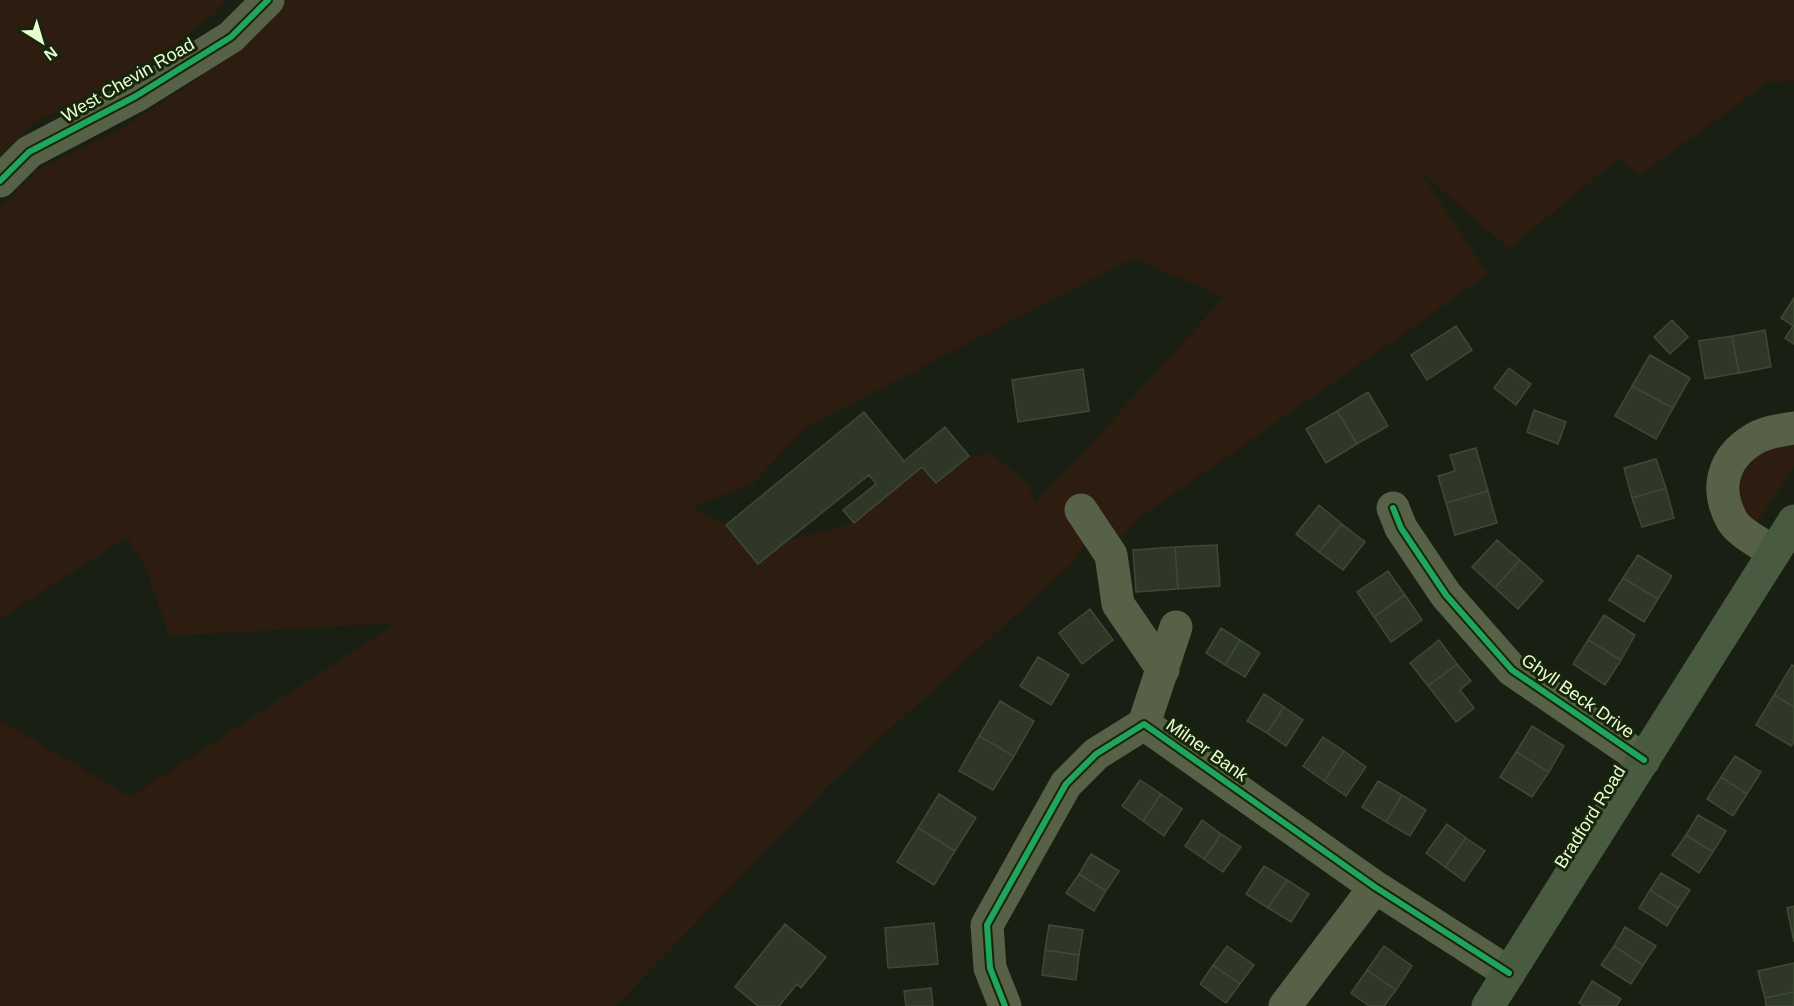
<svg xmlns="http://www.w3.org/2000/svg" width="1794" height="1006" viewBox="0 0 1794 1006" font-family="Arial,sans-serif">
	<rect width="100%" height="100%" fill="#191f13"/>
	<path fill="#2d1c10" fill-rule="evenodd" d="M0,0H226L215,14L145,67L32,124L0,156Z
		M287,0H1794V81L1769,82L1639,176L1618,159L1509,249L1419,170L1489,274L1139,518L1118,542L1086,543L1075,561L833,781L616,1006H0V720L130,797L396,623L169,636L146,569L127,537L0,619V207L40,168L114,132L189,85L263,27ZM1133,258L1224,297L1078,458L1035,502L1027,484L992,453L969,456L936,483L922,467L854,523L787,541L759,564L726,525L692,507L753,484L805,428Z
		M1794,439V466L1760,519L1752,527L1734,486L1746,459Z"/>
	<path fill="#2f3827" stroke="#3f4a34" stroke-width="1.5" d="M1794,298V344L1785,338L1793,326L1781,318Z
		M1672,320L1688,337L1670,354L1654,337Z
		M1456,326L1472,350L1427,380L1411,355Z
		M1765,330L1771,367L1739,373L1732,336Z
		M1732,336L1739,373L1705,379L1699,341Z
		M1650,355L1690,378L1673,408L1632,386Z
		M1509,368L1531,384L1516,405L1494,388Z
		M1083,369L1089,411L1018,422L1012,380Z
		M1632,386L1673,408L1656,439L1615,416Z
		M1368,392L1388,426L1357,444L1337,411Z
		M1534,410L1566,422L1558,444L1527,432Z
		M1337,411L1357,444L1326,463L1306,429Z
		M864,412L904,461L945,427L969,456L936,483L922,467L854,523L843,510L876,484L869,475L758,564L726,525Z
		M1476,448L1488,491L1446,503L1438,476L1455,471L1450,455Z
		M1656,459L1666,488L1632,498L1624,468Z
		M1666,488L1674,518L1642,527L1632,498Z
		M1488,491L1497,523L1455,535L1446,503Z
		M1319,505L1342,524L1319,552L1296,534Z
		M1342,524L1365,542L1343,570L1319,552Z
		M1497,540L1520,560L1495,588L1472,567Z
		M1217,545L1220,586L1178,589L1175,547Z
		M1175,547L1178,589L1136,592L1133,550Z
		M1638,555L1672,576L1658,599L1623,578Z
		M1520,560L1543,581L1518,609L1495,588Z
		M1388,571L1405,595L1374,617L1357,592Z
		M1623,578L1658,599L1644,622L1609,600Z
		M1405,595L1422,620L1391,642L1374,617Z
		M1090,609L1113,640L1082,664L1059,633Z
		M1604,615L1635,635L1621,660L1588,640Z
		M1221,628L1240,640L1225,665L1206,653Z
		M1240,640L1260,653L1245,677L1225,665Z
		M1439,640L1457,664L1428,686L1410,663Z
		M1588,640L1621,660L1605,685L1573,664Z
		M1038,657L1069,675L1051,705L1020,686Z
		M1457,664L1471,681L1460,690L1474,708L1456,722L1428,686Z
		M1792,665L1794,666V707L1774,695Z
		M1264,694L1284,707L1267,733L1247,721Z
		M1774,695L1794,707V742L1791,746L1756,725Z
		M1000,701L1034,721L1014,756L979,736Z
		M1284,707L1303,720L1286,746L1267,733Z
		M1532,726L1564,746L1549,772L1516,752Z
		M979,736L1014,756L993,790L959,771Z
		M1323,737L1344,751L1324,781L1303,766Z
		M1344,751L1366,767L1346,796L1324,781Z
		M1516,752L1549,772L1532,797L1500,777Z
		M1735,756L1761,772L1747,794L1721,777Z
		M1721,777L1747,794L1733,816L1707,799Z
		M1140,780L1161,794L1143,821L1122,806Z
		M1378,781L1402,795L1386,822L1362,807Z
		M939,794L976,818L955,851L918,828Z
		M1161,794L1182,809L1164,836L1143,821Z
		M1402,795L1426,810L1410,836L1386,822Z
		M1698,815L1726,831L1713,852L1686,835Z
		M1202,820L1221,834L1204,859L1185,846Z
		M1447,824L1466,838L1445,867L1426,853Z
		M918,828L955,851L934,885L897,862Z
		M1221,834L1241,847L1223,872L1204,859Z
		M1686,835L1713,852L1699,873L1672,855Z
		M1466,838L1485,851L1464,881L1445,867Z
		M1091,854L1119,871L1106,891L1079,874Z
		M1264,866L1287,880L1268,908L1246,894Z
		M1661,873L1690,890L1678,908L1650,890Z
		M1079,874L1106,891L1094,911L1066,893Z
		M1287,880L1309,894L1291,922L1268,908Z
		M1650,890L1678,908L1667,926L1639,908Z
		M1794,906V942L1787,908Z
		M934,923L938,964L888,968L885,928Z
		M785,924L826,957L801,988L797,984L779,1006H758L735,987Z
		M1049,925L1083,930L1079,955L1045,950Z
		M1625,927L1656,946L1643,965L1614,946Z
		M1227,946L1254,965L1240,984L1213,965Z
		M1384,946L1412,966L1396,990L1367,970Z
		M1614,946L1643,965L1631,984L1601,965Z
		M1045,950L1079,955L1076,980L1042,975Z
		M1794,963V992L1765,998L1758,971Z
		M1213,965L1240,984L1226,1003L1200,984Z
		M1367,970L1396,990L1384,1006H1369L1351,993Z
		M1592,981L1621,999L1616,1006H1584L1579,1003Z
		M931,988L933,1006H906L904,991Z
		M1794,992V1006H1766L1765,998Z"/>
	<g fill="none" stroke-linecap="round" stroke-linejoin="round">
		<path stroke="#566147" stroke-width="33" d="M0,181L29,152L136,96L231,37L268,0
			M1393,508L1401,528L1446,595L1512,670L1644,760
			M1081,510L1111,555L1118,604L1163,670
			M1774,552C1763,545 1740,533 1733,522C1714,490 1722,458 1754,439C1766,432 1781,430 1794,428
			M1144,724L1176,627
			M1005,1006L990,968L987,925L1066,784L1096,754L1144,724L1375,887L1509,973
			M1285,1006L1375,887"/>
		<path stroke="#485b40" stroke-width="33" d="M1488,1006L1794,521"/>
		<defs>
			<path id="cycleway" d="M0,181L29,152L136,96L231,37L268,0
				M1393,508L1401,528L1446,595L1512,670L1644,760
				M1005,1006L990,968L987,925L1066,784L1096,754L1144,724L1375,887L1509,973"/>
		</defs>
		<use href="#cycleway" stroke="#18250d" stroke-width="10"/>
		<use href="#cycleway" stroke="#20a55d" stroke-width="6"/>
	</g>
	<g text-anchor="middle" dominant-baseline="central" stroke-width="6" stroke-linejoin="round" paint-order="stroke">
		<g font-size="18" fill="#e8ffd2" stroke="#18250d">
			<text transform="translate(128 80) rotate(-30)">West Chevin Road</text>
			<text transform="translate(1578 696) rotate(35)">Ghyll Beck Drive</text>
			<text transform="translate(1207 750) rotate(35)">Milner Bank</text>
			<text transform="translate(1590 817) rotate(-58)">Bradford Road</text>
		</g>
	</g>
	<g transform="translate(42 42) rotate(143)" stroke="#18250d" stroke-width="4.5" paint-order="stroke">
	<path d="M0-4.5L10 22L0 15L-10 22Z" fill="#e8ffd2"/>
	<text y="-9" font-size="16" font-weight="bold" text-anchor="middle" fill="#e8ffd2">N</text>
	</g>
</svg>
